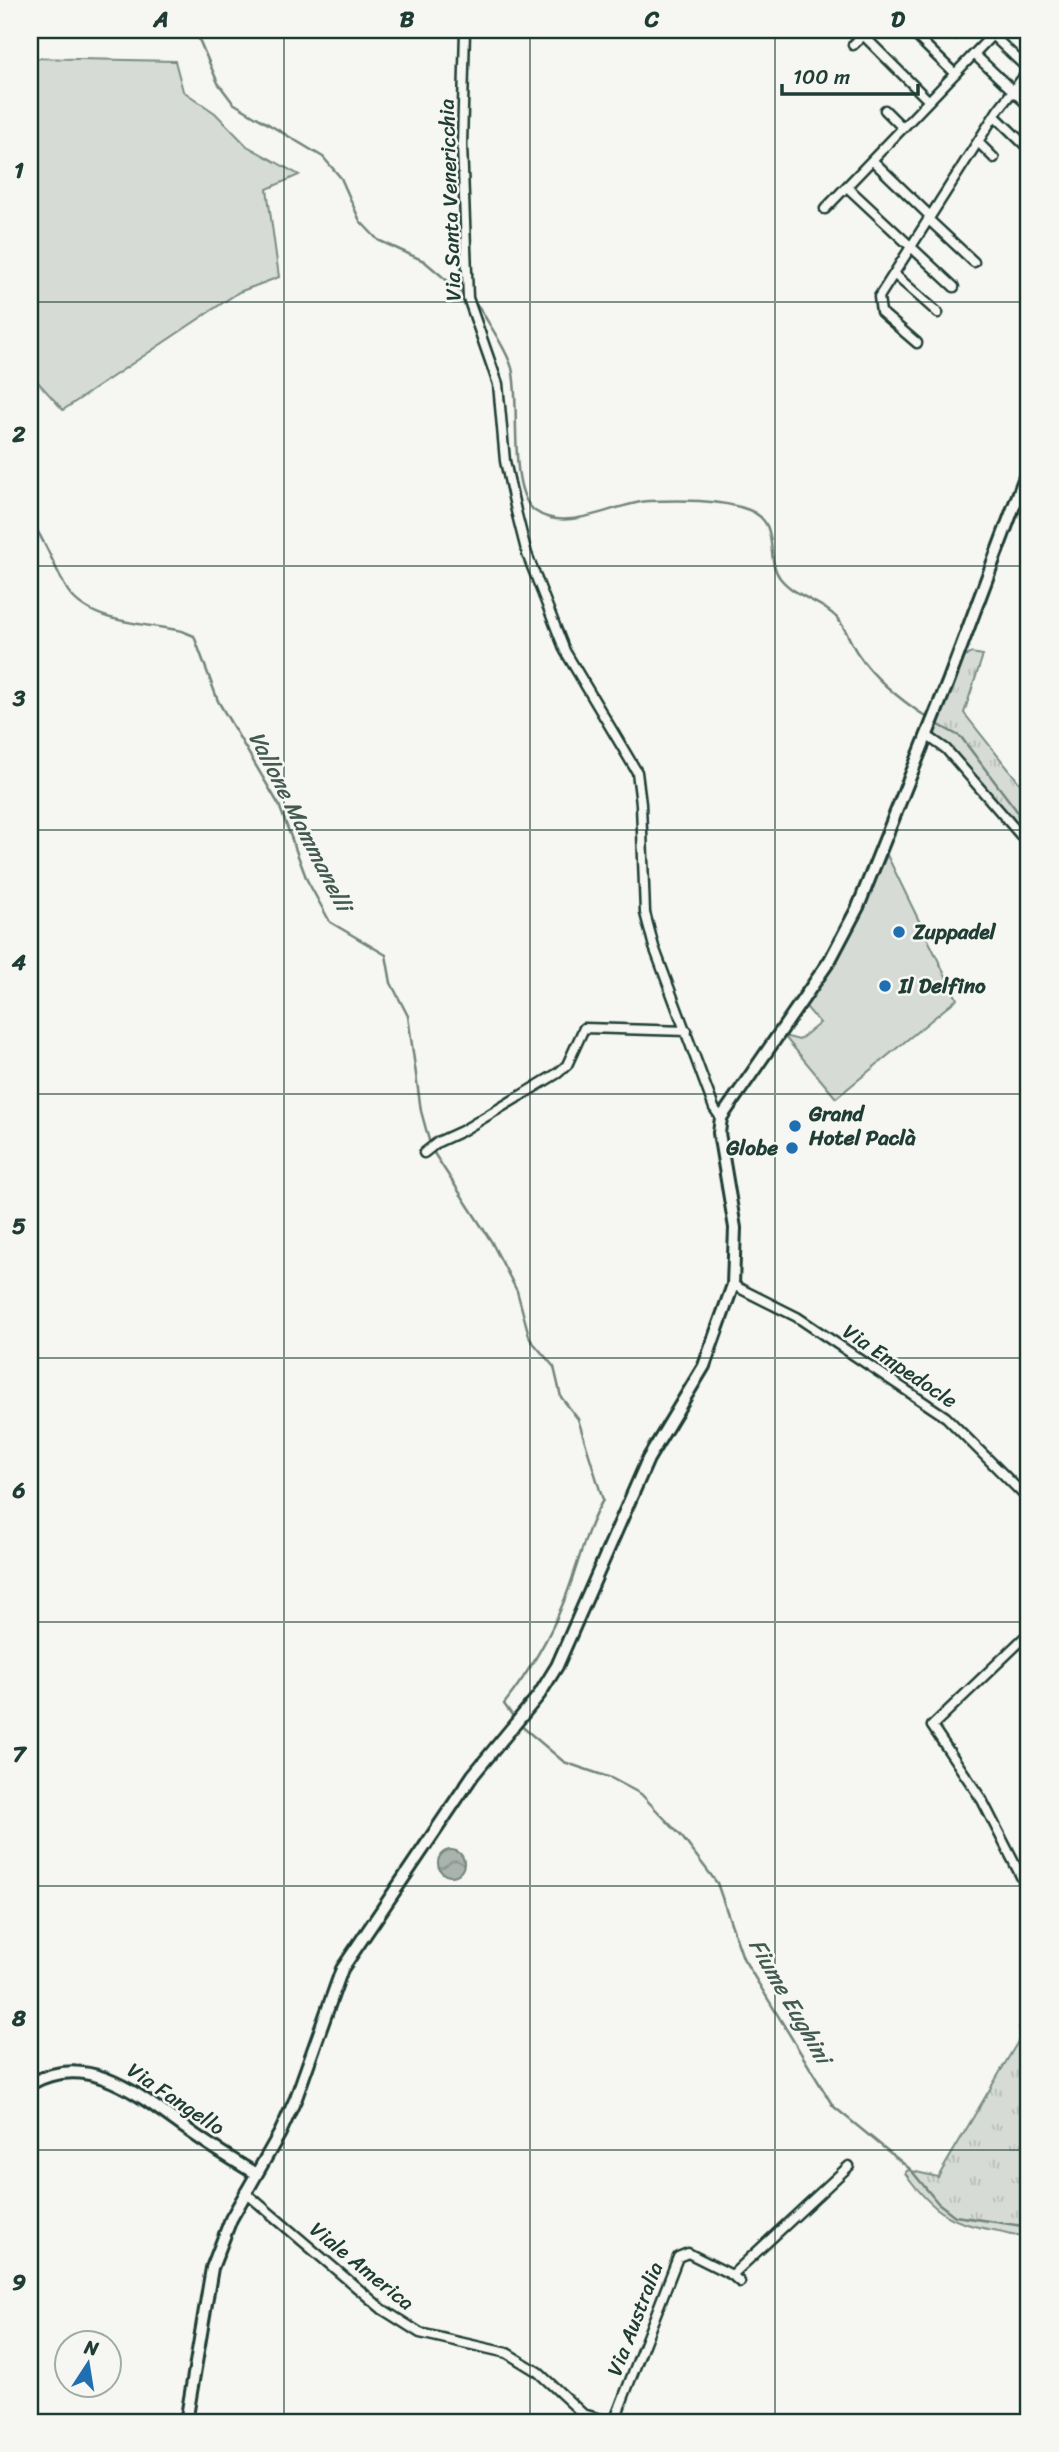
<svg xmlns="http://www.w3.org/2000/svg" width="1059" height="2452" viewBox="0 0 1059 2452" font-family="Sriracha,sans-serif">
	<defs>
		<pattern id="grass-tufts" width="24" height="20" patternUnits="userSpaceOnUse" patternTransform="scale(1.75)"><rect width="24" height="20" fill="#d6dbd6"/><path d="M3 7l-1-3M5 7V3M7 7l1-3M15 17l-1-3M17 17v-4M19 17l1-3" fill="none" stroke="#b7bdb8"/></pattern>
		<pattern id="water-waves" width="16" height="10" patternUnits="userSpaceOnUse" patternTransform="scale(1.75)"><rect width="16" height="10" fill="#aab3ae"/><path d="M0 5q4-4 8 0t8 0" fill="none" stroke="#8a938e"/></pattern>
	</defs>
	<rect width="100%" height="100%" fill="#f6f6f2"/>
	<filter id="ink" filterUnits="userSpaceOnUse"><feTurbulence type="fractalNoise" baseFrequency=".0143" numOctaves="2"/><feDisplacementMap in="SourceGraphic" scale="14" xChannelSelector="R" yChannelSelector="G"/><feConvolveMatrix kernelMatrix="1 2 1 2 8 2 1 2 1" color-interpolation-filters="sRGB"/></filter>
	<g filter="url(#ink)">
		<path fill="url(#grass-tufts)" stroke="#7a8c85" stroke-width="2" d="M971,653L983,655L964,713L1029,795V841L933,732L962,659Z
			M1029,2030V2238C967,2222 946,2231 905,2173L908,2170L938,2177L1023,2033Z"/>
		<path fill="#d6dbd6" stroke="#7a8c85" stroke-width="2" d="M30,58L175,61L183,91L215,113L247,146L299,175L267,189L279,277L239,292L63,410L36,380L30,383Z
			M887,855L957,999L836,1098L784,1036L799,1040L820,1023L806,1007L837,961Z"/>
		<path fill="url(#water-waves)" stroke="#72847d" stroke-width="2" d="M438 1863a13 13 0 1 1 26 0a13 13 0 1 1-26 0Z"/>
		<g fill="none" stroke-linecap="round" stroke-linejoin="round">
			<path stroke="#72847d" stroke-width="2.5" d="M195,30L218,83L233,103L323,157L341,178L360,221L378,240L424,261L464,295
				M472,301L479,307C490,326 506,348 512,368C521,404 507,491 535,511C567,534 615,503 649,501C679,500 720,499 749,510C782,523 764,557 780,578C795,597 821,601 836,617C846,627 850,643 858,654C875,680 902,701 928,718
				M30,519C45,541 53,563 65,586C85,624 145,623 182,631L194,636L218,701L279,805L307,880L330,922L386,955L391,983L408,1016L421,1111L430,1144
				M937,724L961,737L1029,827
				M432,1150L491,1241L517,1291L530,1339L554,1367L561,1397L578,1419L603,1500C584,1532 578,1568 564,1601C549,1639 529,1672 504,1704L515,1719
				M519,1724L564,1762L611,1778L641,1794L682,1837L717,1883L743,1958L833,2106L910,2169L938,2203L955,2216L1029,2227"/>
			<defs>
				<path id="street" d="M465,30L462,145L468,298L498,384L505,461L516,511L527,554L565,651L637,772L641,804L645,913L654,947L714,1108L721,1118
					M910,30L955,74
					M951,30L955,34
					M1028,30L1029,31
					M863,35L929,101
					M853,45L869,30
					M974,54L1029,106
					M885,110L903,128
					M995,116L1029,149
					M978,142L994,158
					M872,160L930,216
					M847,187L954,287
					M825,209L997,30
					M928,219L974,262
					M894,274L938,313
					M917,343L881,312L879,297L998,110L1029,70L987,30
					M926,735L946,749L1029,845
					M424,1153L438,1142L462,1131L558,1073L567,1065L584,1028L687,1031
					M733,1285L797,1317L946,1417L1029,1500
					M1029,1633L932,1726L982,1800L1029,1892
					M1025,2029L1029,2025
					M245,2192L382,2309L420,2333L507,2353L538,2372L583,2414L612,2422
					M732,2275L849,2166
					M614,2422L678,2257L688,2253L732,2275L740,2282"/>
				<path id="secondary" d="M30,2084C89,2050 141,2097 188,2130C210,2146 233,2160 256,2174
					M186,2422L212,2268L231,2219L280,2133L296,2098L342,1969L473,1775L539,1695L557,1666L648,1459L704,1366L733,1285L735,1228L719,1133L721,1118L830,960L858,907L948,682L1029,466"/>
			</defs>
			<use href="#street" stroke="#1f3d34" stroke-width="13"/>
			<use href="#secondary" stroke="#1f3d34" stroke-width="16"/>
			<use href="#street" stroke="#f6f6f2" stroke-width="8"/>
			<use href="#secondary" stroke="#f6f6f2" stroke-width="10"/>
		</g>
	</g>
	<path fill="none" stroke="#1f3d34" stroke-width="2" stroke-opacity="0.55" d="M284,30V2422M530,30V2422M775,30V2422M30,302H1029M30,566H1029M30,830H1029M30,1094H1029M30,1358H1029M30,1622H1029M30,1886H1029M30,2150H1029"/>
	<g fill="#1f6fb2" stroke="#f6f6f2" stroke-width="2.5">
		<circle cx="899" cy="932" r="7"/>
		<circle cx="885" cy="986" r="7"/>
		<circle cx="795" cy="1126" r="7"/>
		<circle cx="792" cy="1148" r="7"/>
	</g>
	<g text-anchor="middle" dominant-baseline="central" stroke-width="5" stroke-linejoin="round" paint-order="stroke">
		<g font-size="21" fill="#1f3d34" stroke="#f6f6f2">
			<text transform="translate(450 200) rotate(-92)">Via Santa Venericchia</text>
			<text transform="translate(900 1366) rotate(34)">Via Empedocle</text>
			<text transform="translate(176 2099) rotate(34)">Via Fangello</text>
			<text transform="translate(362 2266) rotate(39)">Viale America</text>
			<text transform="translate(635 2319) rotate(-69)">Via Australia</text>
		</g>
		<g font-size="21" font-weight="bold" fill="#1f3d34" stroke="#f6f6f2" text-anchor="start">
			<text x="913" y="932">Zuppadel</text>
			<text x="899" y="986">Il Delfino</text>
			<text x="809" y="1114">Grand<tspan x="809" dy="24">Hotel Paclà</tspan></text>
			<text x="778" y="1148" text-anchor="end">Globe</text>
		</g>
		<g font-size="23" font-style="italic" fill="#425a52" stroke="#f6f6f2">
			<text transform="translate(300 821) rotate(63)">Vallone Mammanelli</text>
			<text transform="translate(790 2001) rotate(60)">Fiume Eughini</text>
		</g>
	</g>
	<rect width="1059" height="2452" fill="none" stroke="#f6f6f2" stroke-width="77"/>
	<g transform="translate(88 2364) rotate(12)"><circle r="33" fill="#f6f6f2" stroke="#a0aca6" stroke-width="2"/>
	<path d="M0-5L12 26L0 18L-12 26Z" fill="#1f6fb2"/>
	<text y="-10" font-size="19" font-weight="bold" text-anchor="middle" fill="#1f3d34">N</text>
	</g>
	<path d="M782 84v10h136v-10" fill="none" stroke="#1f3d34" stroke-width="3.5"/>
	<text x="793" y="84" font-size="21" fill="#1f3d34" stroke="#f6f6f2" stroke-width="5" paint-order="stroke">100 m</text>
	<rect x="38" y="38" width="982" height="2376" fill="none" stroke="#1f3d34" stroke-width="2.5"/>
	<g font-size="23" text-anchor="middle" font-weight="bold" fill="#1f3d34">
		<text x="161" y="27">A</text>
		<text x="407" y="27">B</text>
		<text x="652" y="27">C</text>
		<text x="898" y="27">D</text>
		<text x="19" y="178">1</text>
		<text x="19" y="442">2</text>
		<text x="19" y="706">3</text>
		<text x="19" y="970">4</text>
		<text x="19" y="1234">5</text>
		<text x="19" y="1498">6</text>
		<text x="19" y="1762">7</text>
		<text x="19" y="2026">8</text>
		<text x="19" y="2290">9</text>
	</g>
</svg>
